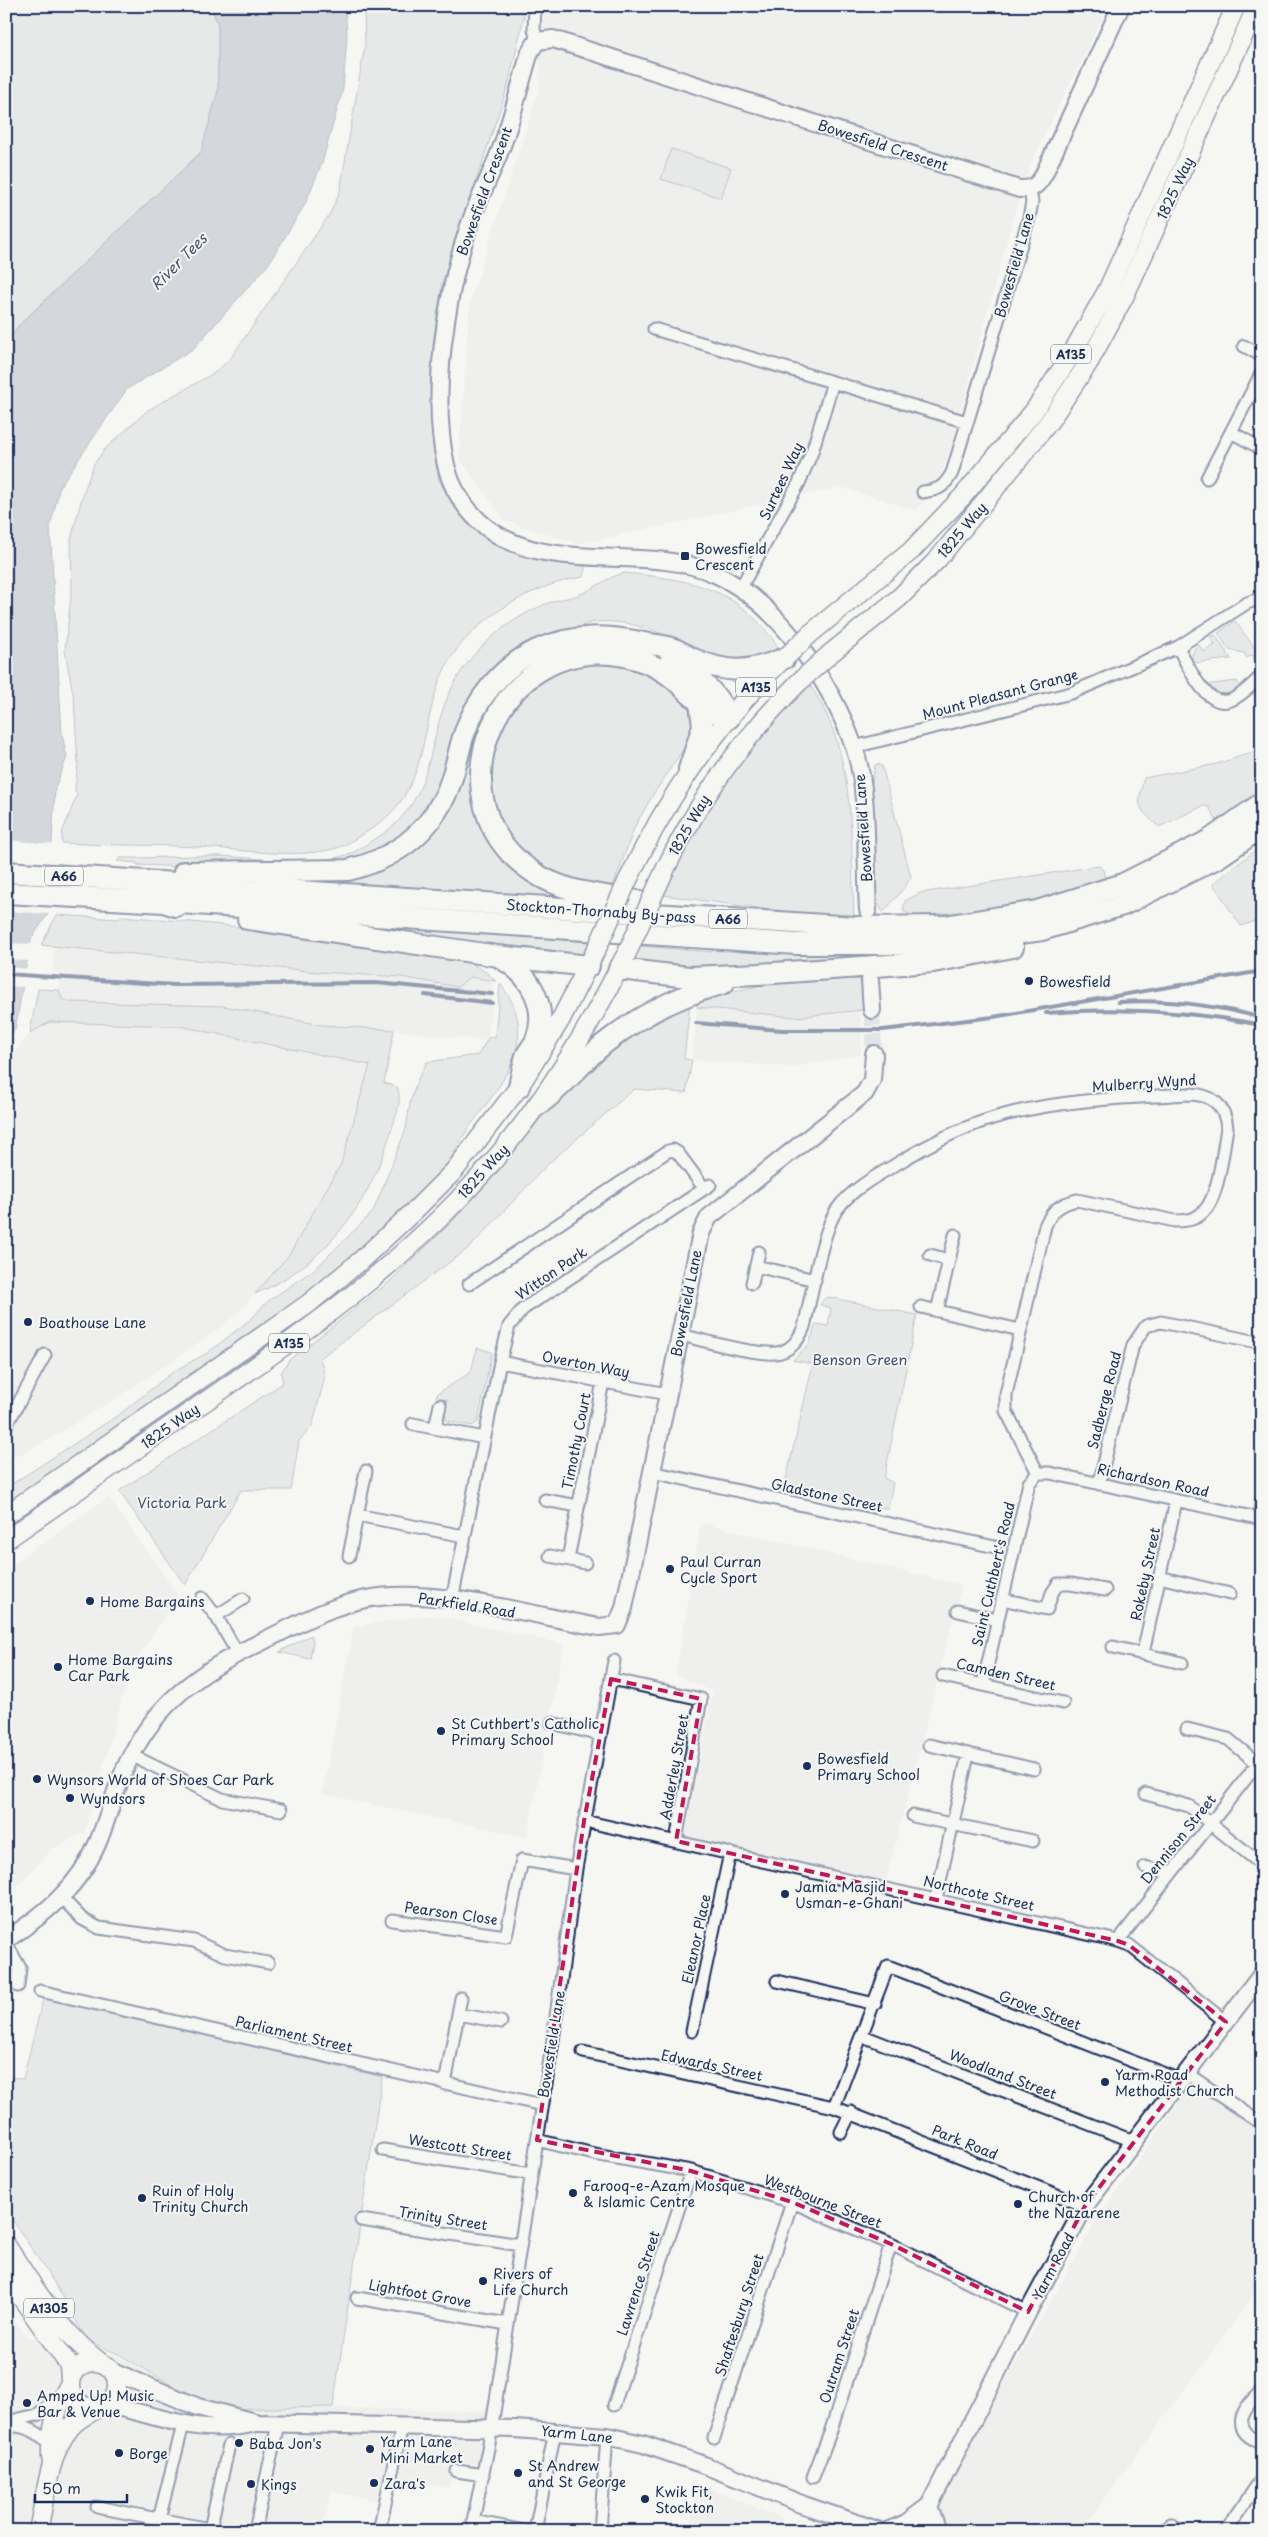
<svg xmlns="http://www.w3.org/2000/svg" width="1268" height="2537" viewBox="0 0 1268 2537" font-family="'Playpen Sans',sans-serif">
	<rect width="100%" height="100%" fill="#f6f6f2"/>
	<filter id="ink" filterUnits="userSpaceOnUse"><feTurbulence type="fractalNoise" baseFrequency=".02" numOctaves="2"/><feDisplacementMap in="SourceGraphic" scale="10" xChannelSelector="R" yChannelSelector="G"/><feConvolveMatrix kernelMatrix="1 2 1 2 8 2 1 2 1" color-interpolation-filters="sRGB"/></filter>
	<g filter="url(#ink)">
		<path fill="#e6e7e7" d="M542,6H1108L1033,159L1013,218L951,447L935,491L916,510L841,487L578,544L505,521L459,458L470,301L539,90Z
			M72,944L448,971L494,981L488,1041L381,1029L341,1164L289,1255L265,1284L226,1324L132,1388L45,1442L6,1461V1065L30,1033L44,1025L48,989L59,990L60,972L52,971L55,946Z
			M698,999L861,1003V1055L791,1067L692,1060Z
			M108,1497L178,1595L130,1670L85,1832L51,1850L6,1898V1569Z
			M701,1523L962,1585L885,1883L684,1839L713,1692L676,1675Z
			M432,1615L564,1644L527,1837L322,1794L354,1626Z
			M1191,2084L1262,2131V2284L1081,2531H927L943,2491L1097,2220Z
			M6,2309L27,2337L87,2340L214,2409L333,2407L491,2412L476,2479L452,2475L449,2488L385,2477L378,2501L331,2491L322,2531H6Z
			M699,2484L782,2518L780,2531H689Z"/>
		<path fill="#d6d9dd" stroke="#78849e" d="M6,6H211L218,26V91L201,152L19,325L6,343Z
			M364,6H524V17L508,85L442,283L433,344V447L439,480L451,502L470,527L498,547L522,555L580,563L585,568L583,577C529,585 462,624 441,677C417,738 430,796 363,834C355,838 346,846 337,848C292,860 243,849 198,847C152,844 107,846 62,843V833L77,795L75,790L78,763L74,699L65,650L72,587L71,539L83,494L94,464L104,450L148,410L216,372L230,359L330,214L340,191L365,45Z
			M671,149L731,168L721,198L661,179Z
			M624,573C693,580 739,587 780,650L731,668C688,647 639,614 589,623L520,653L425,815L400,840L354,862L188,867L138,865L137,863L117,861L120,858C152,859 183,855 215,856C259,857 303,867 347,855C356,852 365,845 373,840C440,802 423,738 456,680C477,644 514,615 554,601C561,599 569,598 576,596C593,590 607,577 624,573Z
			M1235,621L1262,658V668L1252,655L1247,658L1244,653L1229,650L1218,633Z
			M1215,635L1231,659L1193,663C1190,656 1194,649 1198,644L1204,652L1215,645L1210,637Z
			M603,649L496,705L486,831L596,902L317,882L354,878L455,797L480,724L494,699L515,676L532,664L557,652Z
			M603,663L617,665L653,677L683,701L694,715L695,722L691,738L654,793L635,826L612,889L557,877L525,857L498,823L488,776L503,719L524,693L558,673L577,666Z
			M1237,681L1240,687C1226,697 1217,697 1205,685Z
			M809,684C857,753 850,836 854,916L821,917L663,895C673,872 681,847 693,825C722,773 765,724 809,684Z
			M1262,749V794L1227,819L1216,820L1209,807L1203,806L1159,827C1136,806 1137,807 1144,778L1217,764Z
			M879,764L882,766L911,877C910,881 886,910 883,912L871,893L870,793L875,765Z
			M1262,845V919L1241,926L1213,884Z
			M1099,866L1103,870L1105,878L1101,882L1078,891L989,910L913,916L903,911L905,901L920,893Z
			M57,915L119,919L120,916C237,924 355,941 471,963L487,973L496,981L469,977L458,987L401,977L319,972L41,945Z
			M308,920L588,942L589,945L579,964Z
			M640,946L712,952L713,948L833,954L839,957L855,958L697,968L628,960L635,949Z
			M849,979L862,980L863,1010L794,1017L697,1007L698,999L762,985Z
			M500,984C543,1036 502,1084 470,1126C460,1139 455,1153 446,1166C422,1198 383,1230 352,1257C300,1302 243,1341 186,1380C126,1422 66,1463 6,1505V1488L120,1414L174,1371L209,1352L252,1318L267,1302L316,1268L373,1212L406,1129L410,1103L417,1081L427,1062L478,1055L489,1037H495Z
			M38,989L59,990L62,999L70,1002L223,1006L322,1025L394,1030L384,1083L397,1087C403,1101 395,1118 391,1131C370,1204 326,1264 255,1294L289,1255L341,1164L370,1065L179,1026L50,1022L30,1033Z
			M690,1003L684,1059L692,1060L686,1093L634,1089L550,1162L470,1247L320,1358L325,1376L312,1427L299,1441L291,1490H241L185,1585L119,1491L283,1383L281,1373L289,1360L387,1284L450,1224L494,1176L567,1086L612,1044Z
			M828,1297L917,1315L884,1478L893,1483L888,1509L785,1484L813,1364L793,1360L809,1344L816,1324L828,1326L831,1308L820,1305L824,1299Z
			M477,1348L492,1352L478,1422L472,1426L447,1421L445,1413L448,1400L436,1398L437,1394L471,1372Z
			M311,1635L313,1641L310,1659L279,1652Z
			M46,1998L382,2077L333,2407L214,2409L118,2354L87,2340L55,2284L6,2210V2076L23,2079L43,1999Z"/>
		<path fill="#abb2c0" stroke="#717e99" d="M211,6H345L347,35L343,89L322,163L305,204L268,265L193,349L127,389L60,486L50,527L62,734L67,757L55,788L48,914L31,939L15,1030L6,1041V343L19,325L201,152L218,91V26Z"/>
		<path fill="#f6f6f2" d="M6,840L53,844L51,914L6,911Z
			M6,943L33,944L29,961L6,960Z
			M6,967L28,969L24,987L6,986Z"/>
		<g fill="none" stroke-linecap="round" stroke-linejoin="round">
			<path stroke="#caced4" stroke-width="16" stroke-dasharray="16 8" stroke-linecap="butt" d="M872,1010L874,1054"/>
			<defs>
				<path id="street" d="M535,6L534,29L537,41
					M654,329L967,422
					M1244,346L1262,356
					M1231,432L1262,449
					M1207,478L1262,372
					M923,492C939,490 944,487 952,473L1029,218L1032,202L1030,190
					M741,587L799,483L812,452L833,382
					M1178,647C1187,664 1206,710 1231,700C1242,696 1253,683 1262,676
					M854,747L1071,693L1178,647L1247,603L1262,598
					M930,1255L949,1260
					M756,1266L815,1280
					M752,1283L759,1252
					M469,1284L668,1151L673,1150L678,1153L704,1188
					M921,1307L1020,1330
					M937,1311L955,1235
					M681,1335C702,1340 763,1358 781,1352C793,1348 799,1339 804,1327C811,1299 822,1229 838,1208C851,1190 876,1176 895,1165C930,1143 967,1124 1008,1114C1066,1099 1128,1098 1188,1094C1211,1094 1225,1104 1227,1128C1223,1150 1219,1196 1204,1211C1196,1220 1186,1221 1175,1221L1077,1200C1060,1204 1052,1210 1045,1226L1006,1394V1411L1038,1473
					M500,1362L667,1394
					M413,1424L484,1438
					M6,1426L45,1355
					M435,1428L440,1405
					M652,1472L995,1547
					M1038,1473H1050L1262,1519
					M1099,1484L1133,1345L1146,1326L1161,1322L1262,1343
					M545,1500L578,1506
					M357,1515L464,1536
					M1258,1518L1262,1501
					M349,1556L366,1471
					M550,1556L585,1563
					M568,1559L603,1382
					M1159,1577L1230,1594
					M202,1598L216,1616L238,1654
					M1002,1599L1047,1609L1052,1593L1058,1584H1071L1105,1590
					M452,1600L500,1362L509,1326L523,1309L710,1185
					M958,1611L997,1620
					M216,1616L243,1599
					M1113,1647L1182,1663
					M1143,1653L1176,1501
					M943,1676L1063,1703
					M611,1679L701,1699L676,1841
					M983,1685L1029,1483L1038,1473
					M552,1723L601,1735
					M1187,1729L1228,1739L1257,1763
					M929,1745L1034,1769
					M131,1755L222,1799L281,1810
					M1146,1794L1189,1806L1262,1865
					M913,1816L1033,1841
					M584,1821L1118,1941L1129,1945L1226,2022
					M1145,1867L1170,1873
					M62,1898L82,1919L99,1928L194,1941L225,1955L268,1963
					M936,1899L968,1755
					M392,1920L506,1936L522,1860L576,1869
					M1118,1941L1262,1758
					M6,1943L20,1968L18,1986
					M777,1981L875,2004
					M40,1991L542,2105
					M458,2014L501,2022
					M692,2031L730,1853
					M863,2036L1133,2141
					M583,2052L834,2107L1085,2206
					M1186,2073L1262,2124
					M445,2084L461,1998
					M834,2107L888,1966L1180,2080
					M841,2132L851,2112
					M537,2140L594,2154L691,2171L792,2202L891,2244L1028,2312
					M383,2150L531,2174
					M361,2220L520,2245
					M357,2298L507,2324
					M1262,2391C1241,2409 1229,2431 1262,2443
					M614,2405L691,2171
					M6,2422L37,2415L62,2396
					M7,2424C26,2427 38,2430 51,2446
					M714,2438L792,2202
					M457,2471L483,2475
					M813,2477L830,2433L891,2244
					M97,2507L220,2531
					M210,2529L229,2445
					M156,2531L183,2425
					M255,2531L278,2424
					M379,2531L402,2426
					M525,2531L473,2521L489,2444L552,2046L576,1869L614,1661
					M535,2531L555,2431
					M600,2531L607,2436
					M1166,2531L1171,2524L1180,2531
					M1226,2531L1262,2478"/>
				<path id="secondary" d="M868,910C865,860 870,793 854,747C831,682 778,602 715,574C642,541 544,579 480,522C464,507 451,487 446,465C430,396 446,295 468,229C478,198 494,170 504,140C514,111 521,81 530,52L537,41L553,39L1019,189C1033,190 1038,185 1044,174L1121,6
					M870,980L872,1010
					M6,1940C45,1914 79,1887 98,1842C110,1813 117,1781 132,1754C159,1702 200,1672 251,1647C289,1629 325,1607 366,1599C435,1586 530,1615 599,1627L617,1625L624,1608L701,1233L709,1217L865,1093L872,1080L874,1054
					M112,2371L198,2407L258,2423L515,2429L607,2436L643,2444L704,2465L804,2505L880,2531
					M106,2405C161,2415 198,2437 256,2423
					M929,2506L938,2531
					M888,2531L906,2523L929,2506
					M922,2531L929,2506L1028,2312L1085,2206L1262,1974"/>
				<path id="primary" d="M810,634L911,551L963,496L1034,411L1071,355L1107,291L1236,6
					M831,653L899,598L938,559L1049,422L1089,362L1125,295L1257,6
					M627,882C667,797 717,723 784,658
					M658,885C692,809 740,741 799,682
					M6,1515L308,1304L360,1261L413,1212L454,1171L519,1087L561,1019L597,948
					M6,1540C77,1491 148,1441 219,1392C314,1326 405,1261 482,1174C540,1109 586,1035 624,958
					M6,2245C34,2287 60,2332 101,2363
					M6,2276L69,2365L70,2381
					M71 2385a23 23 0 1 1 46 0a23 23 0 1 1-46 0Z
					M51,2458C50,2431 56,2407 70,2383
					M38,2531C45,2500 49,2452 70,2428C78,2418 88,2414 99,2408"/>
				<path id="highway" d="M671,658C696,676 715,689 729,718
					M689,769L703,726L700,703
					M6,872L855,927L944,926L1037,911L1123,884L1208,841L1262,803
					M184,872L348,870C390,860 424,838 444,798C454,779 457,757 463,737C475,700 502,666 537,650C574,634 606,635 644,643C654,645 665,645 674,649C680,651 685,655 691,658C727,674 748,673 785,658
					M6,893L164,902L176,906
					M638,901C602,895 564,893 533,872C431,805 491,644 611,654C633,656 657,665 674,679C694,697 702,709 729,718
					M164,902L796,944H945L1042,930L1123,905L1217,858L1262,827
					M248,919L498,956L589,966
					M502,959C530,974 549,1007 536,1040C534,1045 529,1050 526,1056C523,1066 521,1077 519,1087
					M619,969L689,977L759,974L933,962L1013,947
					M538,1105C564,1087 581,1062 605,1043C640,1015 681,995 724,983"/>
			</defs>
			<use href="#street" stroke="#1b2f5e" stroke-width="15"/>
			<use href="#secondary" stroke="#1b2f5e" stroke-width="20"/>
			<use href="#primary" stroke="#1b2f5e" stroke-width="21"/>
			<use href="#highway" stroke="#1b2f5e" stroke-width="24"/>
			<use href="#street" stroke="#f6f6f2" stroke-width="11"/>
			<use href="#secondary" stroke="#f6f6f2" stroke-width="16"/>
			<use href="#primary" stroke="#f6f6f2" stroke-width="18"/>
			<use href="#highway" stroke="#f6f6f2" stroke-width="20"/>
			<path stroke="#1b2f5e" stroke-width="4" d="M6,974L174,985L376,983L492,994
				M425,995L492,1003
				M1118,1002C1167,999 1215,1005 1262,1018
				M1046,1013C1119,1007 1190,1011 1262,1025
				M696,1023L782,1030H883L993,1017L1262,971"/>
			<defs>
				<path id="primary-bridge" d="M785,658L810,634
					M799,682L831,653
					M597,948L627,882
					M626,955L658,885"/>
			</defs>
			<use href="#primary-bridge" stroke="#1b2f5e" stroke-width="21" stroke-linecap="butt"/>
			<use href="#primary-bridge" stroke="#f6f6f2" stroke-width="18"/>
		</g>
	</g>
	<path d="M0 0H1268V2537H0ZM611,1679L701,1699L676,1841L1118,1941L1129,1945L1226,2022L1085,2206L1028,2312L891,2244L792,2202L691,2171L537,2140L584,1821Z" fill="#f6f6f2" fill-opacity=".55" fill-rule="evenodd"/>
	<path fill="none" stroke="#c2185b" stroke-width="4" stroke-dasharray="10 6" stroke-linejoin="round" d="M611,1679L701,1699L676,1841L1118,1941L1129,1945L1226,2022L1085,2206L1028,2312L891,2244L792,2202L691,2171L537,2140L584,1821Z"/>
	<g fill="#1b2f5e" stroke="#f6f6f2" stroke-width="2">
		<rect x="680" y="551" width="10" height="10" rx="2.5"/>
		<circle cx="1029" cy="981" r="5"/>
		<circle cx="28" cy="1322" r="5"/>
		<circle cx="670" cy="1569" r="5"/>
		<circle cx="90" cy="1601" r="5"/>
		<circle cx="58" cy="1667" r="5"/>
		<circle cx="441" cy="1731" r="5"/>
		<circle cx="807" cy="1766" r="5"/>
		<circle cx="37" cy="1779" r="5"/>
		<circle cx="70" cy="1798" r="5"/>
		<circle cx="785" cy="1894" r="5"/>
		<circle cx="1105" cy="2082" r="5"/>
		<circle cx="573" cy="2193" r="5"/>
		<circle cx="142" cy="2198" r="5"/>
		<circle cx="1018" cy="2204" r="5"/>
		<circle cx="483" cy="2281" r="5"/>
		<circle cx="27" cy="2403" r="5"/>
		<circle cx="239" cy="2443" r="5"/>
		<circle cx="370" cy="2449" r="5"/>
		<circle cx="119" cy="2453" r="5"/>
		<circle cx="518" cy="2473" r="5"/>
		<circle cx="374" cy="2483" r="5"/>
		<circle cx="251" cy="2484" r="5"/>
		<circle cx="645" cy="2499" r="5"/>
	</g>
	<g text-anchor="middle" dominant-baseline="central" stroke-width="4" stroke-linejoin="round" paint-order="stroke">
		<g fill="#f6f6f2" stroke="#5d6b8a" stroke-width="1">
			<rect x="1051" y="344.5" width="40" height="19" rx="4"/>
			<rect x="736" y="677.5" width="40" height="19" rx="4"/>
			<rect x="45" y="866.5" width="38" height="19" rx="4"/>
			<rect x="709" y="909.5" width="38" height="19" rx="4"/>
			<rect x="269" y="1333.5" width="40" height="19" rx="4"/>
			<rect x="24" y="2298.5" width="50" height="19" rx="4"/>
		</g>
		<g font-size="12" font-weight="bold" fill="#1b2f5e">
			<text x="1071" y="354">A135</text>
			<text x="756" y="687">A135</text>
			<text x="64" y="876">A66</text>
			<text x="728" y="919">A66</text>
			<text x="289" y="1343">A135</text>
			<text x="49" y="2308">A1305</text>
		</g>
		<g font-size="14" fill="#1b2f5e" stroke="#f6f6f2">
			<text transform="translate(883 145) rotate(18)">Bowesfield Crescent</text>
			<text transform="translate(1175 188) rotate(-65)">1825 Way</text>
			<text transform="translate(484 191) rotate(-70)">Bowesfield Crescent</text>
			<text transform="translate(1014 265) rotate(-74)">Bowesfield Lane</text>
			<text transform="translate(781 481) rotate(-65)">Surtees Way</text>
			<text transform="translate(962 530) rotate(-50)">1825 Way</text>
			<text transform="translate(1000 694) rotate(-15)">Mount Pleasant Grange</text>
			<text transform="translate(689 825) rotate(-60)">1825 Way</text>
			<text transform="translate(863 828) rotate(-94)">Bowesfield Lane</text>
			<text transform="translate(601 911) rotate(4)">Stockton-Thornaby By-pass</text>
			<text transform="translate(1144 1083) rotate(-4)">Mulberry Wynd</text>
			<text transform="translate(483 1171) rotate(-48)">1825 Way</text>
			<text transform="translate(551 1273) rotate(-34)">Witton Park</text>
			<text transform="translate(686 1303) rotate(-79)">Bowesfield Lane</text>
			<text transform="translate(586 1364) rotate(11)">Overton Way</text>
			<text transform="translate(1104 1400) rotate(-76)">Sadberge Road</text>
			<text transform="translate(170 1426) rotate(-35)">1825 Way</text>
			<text transform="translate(576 1441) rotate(-79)">Timothy Court</text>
			<text transform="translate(1153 1480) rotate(12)">Richardson Road</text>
			<text transform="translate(827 1495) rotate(12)">Gladstone Street</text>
			<text transform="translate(993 1574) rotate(-77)">Saint Cuthbert's Road</text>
			<text transform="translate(1145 1574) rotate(-78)">Rokeby Street</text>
			<text transform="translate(467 1605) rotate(9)">Parkfield Road</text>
			<text transform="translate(1006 1674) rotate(13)">Camden Street</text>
			<text transform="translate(674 1767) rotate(-80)">Adderley Street</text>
			<text transform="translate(1178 1839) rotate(-51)">Dennison Street</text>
			<text transform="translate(979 1893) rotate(13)">Northcote Street</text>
			<text transform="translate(451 1913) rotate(8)">Pearson Close</text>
			<text transform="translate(696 1939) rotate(-78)">Eleanor Place</text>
			<text transform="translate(1040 2010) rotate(21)">Grove Street</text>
			<text transform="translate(294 2034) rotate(13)">Parliament Street</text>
			<text transform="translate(551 2044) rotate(-81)">Bowesfield Lane</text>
			<text transform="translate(712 2065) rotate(12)">Edwards Street</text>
			<text transform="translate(1003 2074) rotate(21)">Woodland Street</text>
			<text transform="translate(965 2142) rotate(22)">Park Road</text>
			<text transform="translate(460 2147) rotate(9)">Westcott Street</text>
			<text transform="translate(823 2201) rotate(21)">Westbourne Street</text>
			<text transform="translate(443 2218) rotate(9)">Trinity Street</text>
			<text transform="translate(1053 2266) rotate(-62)">Yarm Road</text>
			<text transform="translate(638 2283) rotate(-72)">Lawrence Street</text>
			<text transform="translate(420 2293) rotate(10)">Lightfoot Grove</text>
			<text transform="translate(739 2315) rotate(-72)">Shaftesbury Street</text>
			<text transform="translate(839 2356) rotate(-72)">Outram Street</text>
			<text transform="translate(577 2434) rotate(6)">Yarm Lane</text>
		</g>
		<g font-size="14" fill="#1b2f5e" stroke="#f6f6f2" text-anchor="start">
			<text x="695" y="548">Bowesfield<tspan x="695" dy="16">Crescent</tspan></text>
			<text x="1039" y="981">Bowesfield</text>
			<text x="38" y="1322">Boathouse Lane</text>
			<text x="680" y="1561">Paul Curran<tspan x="680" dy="16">Cycle Sport</tspan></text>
			<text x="100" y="1601">Home Bargains</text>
			<text x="68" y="1659">Home Bargains<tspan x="68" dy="16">Car Park</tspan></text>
			<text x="451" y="1723">St Cuthbert's Catholic<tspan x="451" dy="16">Primary School</tspan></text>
			<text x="817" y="1758">Bowesfield<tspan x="817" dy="16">Primary School</tspan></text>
			<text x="47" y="1779">Wynsors World of Shoes Car Park</text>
			<text x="80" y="1798">Wyndsors</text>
			<text x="795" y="1886">Jamia Masjid<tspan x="795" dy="16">Usman-e-Ghani</tspan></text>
			<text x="1115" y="2074">Yarm Road<tspan x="1115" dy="16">Methodist Church</tspan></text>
			<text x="583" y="2185">Farooq-e-Azam Mosque<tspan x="583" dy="16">&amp; Islamic Centre</tspan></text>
			<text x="152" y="2190">Ruin of Holy<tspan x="152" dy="16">Trinity Church</tspan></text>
			<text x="1028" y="2196">Church of<tspan x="1028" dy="16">the Nazarene</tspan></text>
			<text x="493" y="2273">Rivers of<tspan x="493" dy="16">Life Church</tspan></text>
			<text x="37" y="2395">Amped Up! Music<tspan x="37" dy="16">Bar &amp; Venue</tspan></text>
			<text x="380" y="2441">Yarm Lane<tspan x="380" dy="16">Mini Market</tspan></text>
			<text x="249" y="2443">Baba Jon's</text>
			<text x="129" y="2453">Borge</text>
			<text x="528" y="2465">St Andrew<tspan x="528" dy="16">and St George</tspan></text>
			<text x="384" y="2483">Zara's</text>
			<text x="261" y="2484">Kings</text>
			<text x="655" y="2491">Kwik Fit,<tspan x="655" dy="16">Stockton</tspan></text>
		</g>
		<g font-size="14" fill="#405177" stroke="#f6f6f2">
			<text x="860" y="1359">Benson Green</text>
			<text x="182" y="1502">Victoria Park</text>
		</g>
		<g font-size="15" font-style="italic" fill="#46567b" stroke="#f6f6f2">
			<text transform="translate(178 261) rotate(-45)">River Tees</text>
		</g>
	</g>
	<rect width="1268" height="2537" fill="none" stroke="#f6f6f2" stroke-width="25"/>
	<rect x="12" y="12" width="1243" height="2512" fill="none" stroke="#1b2f5e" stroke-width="2" filter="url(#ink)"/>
	<path d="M35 2494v8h92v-8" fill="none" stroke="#1b2f5e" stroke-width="2.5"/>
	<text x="42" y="2494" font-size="15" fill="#1b2f5e" stroke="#f6f6f2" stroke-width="4" paint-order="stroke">50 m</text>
</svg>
